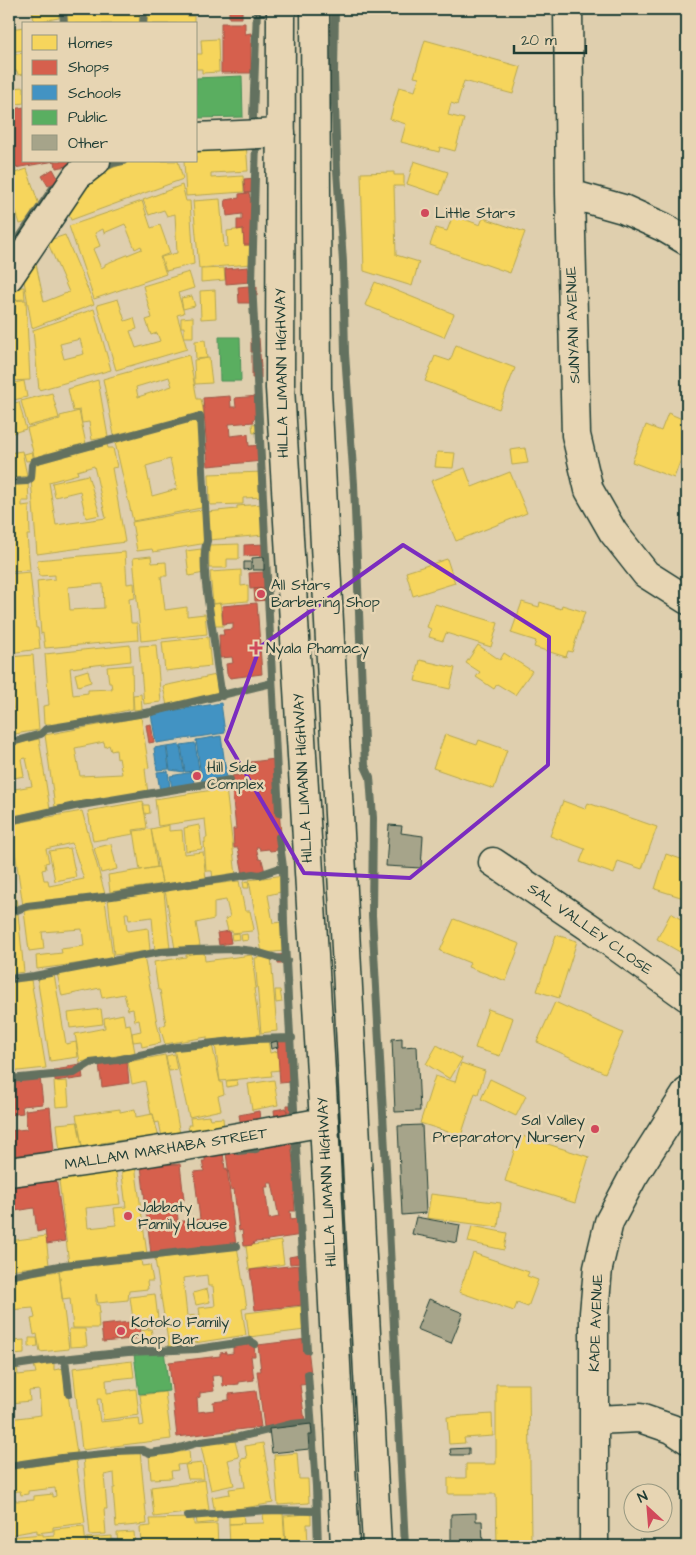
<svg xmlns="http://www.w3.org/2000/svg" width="696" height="1555" viewBox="0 0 696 1555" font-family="'Architects Daughter',sans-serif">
	<rect width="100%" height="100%" fill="#dfcfae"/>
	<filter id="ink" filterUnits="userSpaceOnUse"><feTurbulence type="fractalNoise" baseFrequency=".02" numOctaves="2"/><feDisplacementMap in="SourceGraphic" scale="10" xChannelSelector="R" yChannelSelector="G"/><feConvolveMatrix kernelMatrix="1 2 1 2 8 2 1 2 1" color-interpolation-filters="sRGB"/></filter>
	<g filter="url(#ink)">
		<path fill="#f6d55c" stroke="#b6a750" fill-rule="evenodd" d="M32,9H59V18L34,22Z
			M66,9H141V24H66Z
			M147,9H187V16H194V24H147Z
			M9,16L11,29L24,27V50L9,52Z
			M218,39L219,72L202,73V69H196V54H202L201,40Z
			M425,40L521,67L513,94L464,81L457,105L451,103L448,115L464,119L455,151L440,147L439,152L401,142L406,124L390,119L399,87L415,91L419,78L414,77Z
			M24,53V74L18,75L17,71L11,72L12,88L24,87V103L9,105V55Z
			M246,142L248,171L211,173V178L243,176L244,192L186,196L184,161H196V145Z
			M121,161H178L183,179L71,220L65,205L85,178L123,164Z
			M414,161L448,172L440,195L407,184Z
			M27,169L40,208L32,211L35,220L20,224L9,188V175Z
			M394,172V175H404V186H394L396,255L419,262L412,286L364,271L361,173Z
			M182,185L186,201H190L194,264L166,271L161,257L177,253L175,214L167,216L164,210L149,215L143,200Z
			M220,199L224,247L228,246L227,231L243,229L244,245H251L252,264L199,268L193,201Z
			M142,201L151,228L160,225L170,253L160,257L166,274L94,299L69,226ZM125,224L135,249L141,246L142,249L105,264V266L101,268L93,249L100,246L95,233L103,229L104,233Z
			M453,215L480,225L483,218L525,232L510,273L430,245L436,228L447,231Z
			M9,223L12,239L9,250Z
			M65,235L94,304L32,328L21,263L35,259L44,302L69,292L47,241Z
			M224,268L225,280L201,282V269Z
			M189,272L194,288L178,293L184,313L177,315L187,349L116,370L97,305L118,299L125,321L134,318L137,329L130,331L136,348L160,341L157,333L151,335L146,320L152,318L143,286Z
			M375,282L454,314L444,337L365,305Z
			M24,287L25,299L9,300V288Z
			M215,290L216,318L201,319L200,291Z
			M192,296L195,306L183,309L181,298Z
			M26,300L30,380L9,381V301Z
			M94,309L111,370L39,390L33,330ZM80,339L84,354L64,359L60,344Z
			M193,317V337H184V327H181V318Z
			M205,340L207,358L196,359L195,341Z
			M456,345L515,368L499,409L425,381L435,356L450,361Z
			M189,355L197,399H201L204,414L114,435L103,379ZM169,377L172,386L138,397L136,387Z
			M209,358L212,383L195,384L194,360Z
			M98,380L108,437L92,440L89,422L82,423L80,410L73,411L68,389Z
			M24,381L27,397L9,401V384Z
			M52,393L59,418L28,426L21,401Z
			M19,402L26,429L9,434V404Z
			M79,411L86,444L74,446L75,450L64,453L63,449L59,450L60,454L48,457V453L44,454V458L35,460L27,428L60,419V416Z
			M668,413L687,421L681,438L687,440V443L674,478L632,462L646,425L661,431Z
			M198,419L206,507L133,521L114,438ZM170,459L177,489L152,496L146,466Z
			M261,423V432L253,433L252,424Z
			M107,444L108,448H113L117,467L112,468L125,542L37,554L30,466ZM94,466L106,518L56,525L49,482L78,474L77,471Z
			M525,448L528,463L512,465L510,450Z
			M22,451L27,476L9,479V453Z
			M32,452L34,460L26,461L24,454Z
			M437,452L455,453L453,468L435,467Z
			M465,468L472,487L510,472L527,513L456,541L431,481Z
			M263,472L264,497L243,498V504L210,505L209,474Z
			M88,475L100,515L86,518L80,491L55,497L52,483Z
			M28,483L29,501H22V506L29,505L30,535H27L30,570L9,571V485Z
			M262,504L264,535L209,540L207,512L237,509V506Z
			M202,510L207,543L153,552L152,549L137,551L132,522Z
			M239,544V559H227V568H209V545Z
			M201,549L204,573L189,576L186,551Z
			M125,552L127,584L134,583L135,598L129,599L131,623H137L138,640L45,648L43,633L41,634L37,581L55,579V575L39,576L37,560ZM103,584L104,608L70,610L68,587Z
			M151,556L152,563L166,562L167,576H161L165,610L187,607V616L205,614L207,634L141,641L133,558Z
			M447,559L455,583L413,596L406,572Z
			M241,570V586L248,585V601L213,604L210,572Z
			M30,572L36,628H38L40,649L9,653V574Z
			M522,602L539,607L540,602L561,609L562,605L585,612L572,652L568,651L566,657L534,647L536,641L511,633Z
			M220,603L223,626H214L212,604Z
			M435,604L498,623L491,647L446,633L443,641L429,637L431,629L427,627Z
			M208,637L211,666L165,671L162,642Z
			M130,645L131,661L70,668L73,695L88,693V690L112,689L111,683H109L107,667L132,665L133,709L52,726L51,724H44L43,706L49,705L45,654Z
			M156,645L161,702L144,704L139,646Z
			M478,645L500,660L504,653L532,671L515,695L497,684L494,689L476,677L480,672L466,663Z
			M33,655L39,730L9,735V709H13L10,682H9V657Z
			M420,660L455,668L450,689L415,681Z
			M88,670L91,682L78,686L75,674Z
			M216,675L218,695L167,706L163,686Z
			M141,694L142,709L134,710L133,695Z
			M141,717L149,768L145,769L148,794L55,807L45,735ZM104,742L105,747L109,745L111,751L116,750L117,759L119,758L122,774L80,776L75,748Z
			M445,734L477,745L479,740L507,750L494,789L433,768Z
			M39,739L50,809L9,817V790L32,786L26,758L21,759L24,776L9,779V745Z
			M226,788L236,876L213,879L212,871H206L204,842L205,843V838H207L205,819L158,826L155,799Z
			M143,801L147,828L133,830L134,834L93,841L88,811Z
			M563,801L585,809L588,803L657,827L642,869L618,861L614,874L580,862L585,849L550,836Z
			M143,805H149L150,813L145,814Z
			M82,811L105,894L23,906L11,824ZM72,843L84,879L49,886L48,880H44L42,870L46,869L45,863L49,862L46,849Z
			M169,825V831L182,830L184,854L203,852L206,879L163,884L162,882L151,829Z
			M199,825L202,849L186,851L184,828Z
			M151,829L157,867L140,870L134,831Z
			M111,844L117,869L101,873L94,848Z
			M70,848L76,877L55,881L49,851Z
			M666,854L687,861V899L655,889Z
			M9,861L17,905L9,906Z
			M159,867L162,884L110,892L108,875Z
			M284,875L286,885L281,887V892L268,895L273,923L282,922L285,951L262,953L249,880Z
			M239,881L245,911H250L254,929L252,931L232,933V931H228L225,919L230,917L226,900L214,902V919L196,923L200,946L175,949L165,890Z
			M248,881L249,888H244L243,882Z
			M164,892L170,949L155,951L152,917L129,920L128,913H125L127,931L148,928L150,951L114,955L108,898Z
			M105,900L113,959L37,969L36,956L62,953L61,949L84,946L82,929L42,932L44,949L29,951L24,911Z
			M671,913L687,923V956L657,939Z
			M18,914L24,972L9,974V915Z
			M454,919L520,944L506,981L468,967L470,963L440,951Z
			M239,933L240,939L232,940L231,934Z
			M247,934L248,940L242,941L241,935Z
			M556,935L577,941L559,998L537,991Z
			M204,952L205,961L252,955L256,988H254L260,1034L232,1040V1038L207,1041V1037L165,1044L160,1027L166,1024L160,990H158L154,962L186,957V955Z
			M271,956L277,1031L261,1033L255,958Z
			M144,957L161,1043L142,1047L141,1041L133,1042L132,1033L141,1031L139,1020L135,1021L133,1009L128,1010L124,994L102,998L100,988L62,996L57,973Z
			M54,974L66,1044L76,1042L78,1057L50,1061L37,977Z
			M31,980L46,1068L9,1072V1044H15L11,1004H9V983Z
			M275,990H280L282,1002L276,1003Z
			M555,1002L623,1033L605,1073L537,1042Z
			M101,1009L103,1024L70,1028L68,1013Z
			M488,1009L513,1018L500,1056L475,1048Z
			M123,1014L125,1025L130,1024L135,1053L80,1062L75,1034L105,1028L104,1018Z
			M268,1040L270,1053L278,1051L280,1070L271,1071L272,1076L220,1081L215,1044Z
			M205,1042L206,1045L212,1044L220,1082H222L224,1094L218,1096L221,1110L189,1117L174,1049Z
			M437,1045L462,1059L450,1079L426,1064Z
			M174,1054L177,1070L169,1071L166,1056Z
			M165,1055L180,1134L162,1137L159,1122L155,1123L153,1114H151L145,1081L132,1084L128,1062Z
			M461,1063L485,1071L478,1094L475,1093L461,1136L420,1123L435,1076L455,1082Z
			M490,1079L526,1096L516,1116L481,1099Z
			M237,1080L238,1085L227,1087L226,1081Z
			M274,1080L278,1105L252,1110L248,1084Z
			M67,1081L69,1106L56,1107L54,1082Z
			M120,1109V1112L135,1109L136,1117L153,1114L159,1138L138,1142L137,1138L101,1143L102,1150L83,1152L76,1115Z
			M209,1116L210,1119L223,1118L224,1129L189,1133L188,1125H191L190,1118Z
			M78,1122L83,1152L60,1154L57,1124Z
			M519,1135L589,1157L575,1203L505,1181Z
			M115,1165L120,1204L86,1208L88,1228L116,1225L114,1208L126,1207L121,1167L135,1165L147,1254L69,1264L58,1172Z
			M431,1194L501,1203L498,1227L427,1218Z
			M472,1226L507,1233L504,1250L468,1242Z
			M46,1236L49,1265L9,1270V1241Z
			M281,1241L284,1264L249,1270L246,1246Z
			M237,1246L247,1308L242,1309L246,1335L169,1347L155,1259ZM207,1275L208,1286H213L215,1306L199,1308L200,1315L187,1316L183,1278Z
			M473,1253L529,1272L527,1276L538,1280L528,1307L517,1303L514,1311L459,1292Z
			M125,1260V1262L141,1260L142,1266L150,1265L153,1281H147L148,1289L129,1291L128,1300L98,1303L96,1294V1305H99L100,1313H98L99,1328H73L70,1298L62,1299L59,1270H62L61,1267L95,1263L96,1266L100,1265V1262Z
			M59,1271L69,1349L40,1352L37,1334L34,1335L31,1319L35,1318L33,1308L9,1310V1278Z
			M207,1289L210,1302L196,1305L193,1293Z
			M155,1294L159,1327L141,1328L140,1318L133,1319L130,1297Z
			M303,1306L305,1330L249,1337L246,1313Z
			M69,1329H85L87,1346L70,1347Z
			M151,1329L154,1342L143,1344L141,1331Z
			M29,1338H37L38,1346L29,1347Z
			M24,1340V1354L13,1355V1341Z
			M132,1361L134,1377L106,1380L107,1393L136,1389L139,1415L103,1420L101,1399H97L100,1422L139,1418L140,1426L144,1425L140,1395L165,1392L171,1439L82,1450L73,1368Z
			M54,1362V1370L64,1368L77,1454L9,1464V1419L41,1415L39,1390L29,1391L30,1401L11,1403L10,1395H9V1366L17,1365L18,1375L36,1373L34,1365Z
			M496,1384H529L531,1541H537V1546H475L497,1545L496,1494H448V1478H466V1464H496Z
			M492,1414L493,1436L464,1438L465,1443L449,1444L447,1417Z
			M233,1433L239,1457L228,1460L234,1485L211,1490L201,1446L209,1444L208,1439Z
			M263,1443L273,1503L215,1513L212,1497L230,1494L229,1489L245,1487L241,1459L247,1458L245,1446Z
			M140,1451L147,1524L116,1527L113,1488H115L114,1473L104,1475L107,1509H104L106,1534L90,1535L83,1457Z
			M189,1451L190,1462L187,1463V1464L177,1465L178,1470L171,1471L172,1478L151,1479L149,1455Z
			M297,1453L299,1479H308L309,1503L278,1505L274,1455Z
			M76,1460L85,1523L53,1527V1531L37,1533V1530L10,1535L9,1469ZM55,1488L56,1496L53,1497V1494L34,1496V1500L16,1501V1499L11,1500L10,1492L20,1491L21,1495L28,1494V1491Z
			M202,1463L204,1479H188L185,1465Z
			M205,1480L209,1510L154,1517L151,1487Z
			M217,1513V1522L197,1524L196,1515Z
			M283,1513L285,1546H264V1544H250V1546H230L229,1524L264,1523L263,1514Z
			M243,1514L244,1523L229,1524V1515Z
			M306,1514L311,1515V1524H307L308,1546H286L284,1516Z
			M194,1518V1525L217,1524L218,1546H172V1542H164V1546H141L140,1527L151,1526L150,1519Z
			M84,1526L86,1546H9V1537L43,1534V1536L54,1535V1529Z
			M134,1532L135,1546H118L117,1533Z
			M112,1536V1546H88L87,1538Z
			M218,1543H229V1546H218Z"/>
		<path fill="#d6604d" stroke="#9f5646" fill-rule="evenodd" d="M229,9H242V18H229Z
			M221,23H245V34L251,33V73H221Z
			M24,107V161H79L80,164L56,168L55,161L9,169V110Z
			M53,169L59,180L48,186L42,176Z
			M255,178L256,192L245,193L244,179Z
			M249,193L250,198H252L255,247L251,248V245H244L243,229L237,230V220H242V214L227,216L225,200L239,198V194Z
			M248,267L250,282L226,284L225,269Z
			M249,286L250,303H239L238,287Z
			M257,287V296H250V288Z
			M251,338H259L260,352H251Z
			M260,354L261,368L252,369V355Z
			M252,369H261V378H252Z
			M230,396L231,407H236L235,398L258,396L260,418L253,419L254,422L229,424L230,436L248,434L249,446L262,445L263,461L208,466L203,398Z
			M265,544V555L244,556V545Z
			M264,572L265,588L250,589L249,573Z
			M268,588L269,600L255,601L254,589Z
			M257,603L262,674L230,678L227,674L226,664L233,663L232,657L220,658L219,635H224L223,630L233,629V623L223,624L222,606Z
			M151,724L154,742L149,743L146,725Z
			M275,759L282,847L277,848L278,850L270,851L269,849L260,850L259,847H256L259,859L262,860L265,872L243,874L238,848H234L233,829H236L232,791H236L232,776L252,773L251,762Z
			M229,931L231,943L219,945L217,933Z
			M286,954V964H278V955Z
			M277,1040H290L292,1082L280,1083Z
			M127,1062L129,1083L102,1087L99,1065Z
			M81,1064L83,1078L69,1080L67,1066Z
			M67,1068L68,1079L55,1081L54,1070Z
			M40,1077L43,1104L22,1106L23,1113L9,1115V1081Z
			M287,1105H296L297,1111L287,1112Z
			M50,1107L54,1151L9,1156V1131L27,1129L25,1110Z
			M286,1108L288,1117L275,1119L274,1110Z
			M259,1111L261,1126L242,1132L239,1115Z
			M291,1144L297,1195H294L295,1211H290L291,1220L300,1218L302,1235L268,1240L267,1242V1241L254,1242L253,1245L244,1246L242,1230L239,1231L234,1189L231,1190L226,1153ZM268,1183H272L279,1217L269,1219L265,1187H269Z
			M223,1152L225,1169L227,1168L236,1245L151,1254L141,1166L180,1164L184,1200L176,1202L178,1220L167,1221V1223L200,1219L194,1172L204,1171L202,1161H205V1154Z
			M55,1170L65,1241L47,1244L45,1230L37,1232L34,1208L9,1212V1176Z
			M300,1255L301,1263L290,1264L289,1257Z
			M299,1265L303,1305L255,1310L250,1270Z
			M140,1321L141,1338L103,1342L101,1325Z
			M307,1339L311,1374H309L310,1384L300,1385L305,1422L264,1427L257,1371H261L258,1345Z
			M254,1344L255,1356H251L254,1380L239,1382V1384L223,1386L222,1375L212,1376L214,1391L200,1393V1397L197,1398L198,1412L214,1410L213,1402L229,1400V1394L256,1391L261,1427L177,1437L169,1362L220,1356V1353L226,1352V1354L233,1353V1347Z"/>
		<path fill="#4393c3" stroke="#387998" d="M221,703L225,733L156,743L151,714Z
			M221,736L227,779L202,783L196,740Z
			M195,743L199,770L185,772L181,745Z
			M180,745L184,772L170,770L167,747Z
			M166,746L169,769L157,770L154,748Z
			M168,771L170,789L160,791L157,772Z
			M193,772L194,786L172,789L170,776Z"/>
		<path fill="#5aae61" stroke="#488c54" d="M242,76L243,117L196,118V78Z
			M219,337H240L241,381H220Z
			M164,1350L169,1391L139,1394L134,1354Z"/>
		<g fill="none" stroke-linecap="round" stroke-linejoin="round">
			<path stroke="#63715f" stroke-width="8" d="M63,9L64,24
				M257,9L253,118L256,141L252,282L279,813
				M335,9L334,73L337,170L343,262L345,353L354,484L365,766L370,777L373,818L372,915L386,1168L405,1546
				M143,24L144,9
				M100,170L113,163L123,161
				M9,253L53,188
				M9,482L27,481L31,478L32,465L34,461L200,416L207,541C200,561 210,612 213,634C216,655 218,675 222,696
				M9,743L41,734L46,729L151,712L272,683
				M9,821L75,806L230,780
				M279,837L283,867L284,924L307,1350
				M9,909L17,910L27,906L112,896L253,874L259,875L283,867
				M9,979L34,976L160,952L189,950L236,949L253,951L287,961
				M9,1079L74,1073L90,1063L117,1060L176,1047L253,1039L292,1038
				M238,1151L256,1149
				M9,1276L64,1265L237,1246
				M65,1359L69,1394
				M9,1366L43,1361L128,1352L197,1349L250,1341L255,1344
				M308,1374L316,1486L318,1546
				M9,1466L62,1458L114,1453L116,1451L142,1450L150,1453L172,1450L200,1442L239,1437L292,1424L311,1422
				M188,1516L267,1510L315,1511"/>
		</g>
		<path fill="#a6a48a" stroke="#1f3d34" d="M264,557V570H253L252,558Z
			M244,562H251V569L244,570Z
			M389,825L402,826L401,833L423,836L421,868L386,866Z
			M402,1038V1047L417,1046L420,1111L395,1112L392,1039Z
			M277,1041L278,1047L271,1049L270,1043Z
			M422,1125L426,1213L402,1215L398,1126Z
			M416,1217L460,1225L457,1243L412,1234Z
			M429,1299L463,1313L451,1343L417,1329Z
			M311,1424L312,1435H308L309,1449L272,1453L269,1429Z
			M469,1448V1455H451L450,1449Z
			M476,1513V1521H482L483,1542H451V1514Z
			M453,1543H465V1546H453Z"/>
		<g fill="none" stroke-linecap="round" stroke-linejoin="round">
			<defs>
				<path id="minor" d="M568,9L570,194L576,435L589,490L613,532L646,574L687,600
					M196,137L281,133
					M570,194L623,209L663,227L687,241
					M9,277L77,176L96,161
					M493,862L595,931L687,997
					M9,1172C114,1159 219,1141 324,1122
					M595,1420L640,1418L672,1429L687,1439
					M594,1546V1313L598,1268L609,1222L633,1177L687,1092"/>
				<path id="major" d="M281,9L280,388L324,1122L345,1546
					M315,9L317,391L377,1546"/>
			</defs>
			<use href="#minor" stroke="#1f3d34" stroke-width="31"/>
			<use href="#major" stroke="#1f3d34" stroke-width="31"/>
			<use href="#minor" stroke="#e7d5b3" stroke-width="28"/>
			<use href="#major" stroke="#e7d5b3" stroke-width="28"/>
		</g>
	</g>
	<path fill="none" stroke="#7b2cbf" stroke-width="4" stroke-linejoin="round" d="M403,545L549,637L548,765L410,878L304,873L226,740L260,647Z"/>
	<g fill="#d1495b" stroke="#e7d5b3" stroke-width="2">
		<circle cx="425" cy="213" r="5"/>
		<circle cx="261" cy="594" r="5"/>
		<path d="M253.5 640.5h5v5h5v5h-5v5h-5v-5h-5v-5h5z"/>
		<circle cx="197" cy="776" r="5"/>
		<circle cx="595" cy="1129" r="5"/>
		<circle cx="128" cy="1216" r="5"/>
		<circle cx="121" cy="1331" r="5"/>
	</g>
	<g text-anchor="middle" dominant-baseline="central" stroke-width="5" stroke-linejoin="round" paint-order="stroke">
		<g font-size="15" fill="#1f3d34" stroke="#e7d5b3" text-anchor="start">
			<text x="435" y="213">Little Stars</text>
			<text x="271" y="585">All Stars<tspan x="271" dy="17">Barbering Shop</tspan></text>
			<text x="266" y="648">Nyala Phamacy</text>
			<text x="207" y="767">Hill Side<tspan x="207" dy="17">Complex</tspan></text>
			<text x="585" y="1120" text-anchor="end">Sal Valley<tspan x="585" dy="17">Preparatory Nursery</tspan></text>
			<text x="138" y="1207">Jabbaty<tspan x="138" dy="17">Family House</tspan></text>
			<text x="131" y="1322">Kotoko Family<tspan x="131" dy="17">Chop Bar</tspan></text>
		</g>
		<g font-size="15" fill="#1f3d34" stroke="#e7d5b3">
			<text transform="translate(573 325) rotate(-92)">SUNYANI AVENUE</text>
			<text transform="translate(282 373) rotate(-91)">HILLA LIMANN HIGHWAY</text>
			<text transform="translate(303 778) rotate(-93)">HILLA LIMANN HIGHWAY</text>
			<text transform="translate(590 929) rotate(35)">SAL VALLEY CLOSE</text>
			<text transform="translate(166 1149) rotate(-9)">MALLAM MARHABA STREET</text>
			<text transform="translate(327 1182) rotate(-93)">HILLA LIMANN HIGHWAY</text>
			<text transform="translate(596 1323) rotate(-88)">KADE AVENUE</text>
		</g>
	</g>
	<rect width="696" height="1555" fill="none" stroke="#e7d5b3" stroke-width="30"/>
	<rect x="15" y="15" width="666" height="1525" fill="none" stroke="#1f3d34" stroke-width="2" filter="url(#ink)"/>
	<rect x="22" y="22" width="175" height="140" fill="#e7d5b3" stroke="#979880"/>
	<rect x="32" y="35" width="25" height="15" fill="#f6d55c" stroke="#979880"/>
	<text x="68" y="48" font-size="15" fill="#1f3d34">Homes</text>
	<rect x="32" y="60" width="25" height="15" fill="#d6604d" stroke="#979880"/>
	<text x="68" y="72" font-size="15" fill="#1f3d34">Shops</text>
	<rect x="32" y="85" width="25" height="15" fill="#4393c3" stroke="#979880"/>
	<text x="68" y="98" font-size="15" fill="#1f3d34">Schools</text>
	<rect x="32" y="110" width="25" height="15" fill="#5aae61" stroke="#979880"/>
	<text x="68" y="122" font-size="15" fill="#1f3d34">Public</text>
	<rect x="32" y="135" width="25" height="15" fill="#a6a48a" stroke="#979880"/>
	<text x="68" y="148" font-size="15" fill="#1f3d34">Other</text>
	<g transform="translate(648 1508) rotate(334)"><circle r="24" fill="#e7d5b3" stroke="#979880"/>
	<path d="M0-4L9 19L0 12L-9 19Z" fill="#d1495b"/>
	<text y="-8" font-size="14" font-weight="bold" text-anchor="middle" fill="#1f3d34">N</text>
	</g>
	<path d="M514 45v8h72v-8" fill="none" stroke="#1f3d34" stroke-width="2.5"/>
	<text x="521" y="45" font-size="15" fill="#1f3d34" stroke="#e7d5b3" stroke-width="4" paint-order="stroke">20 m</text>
</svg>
